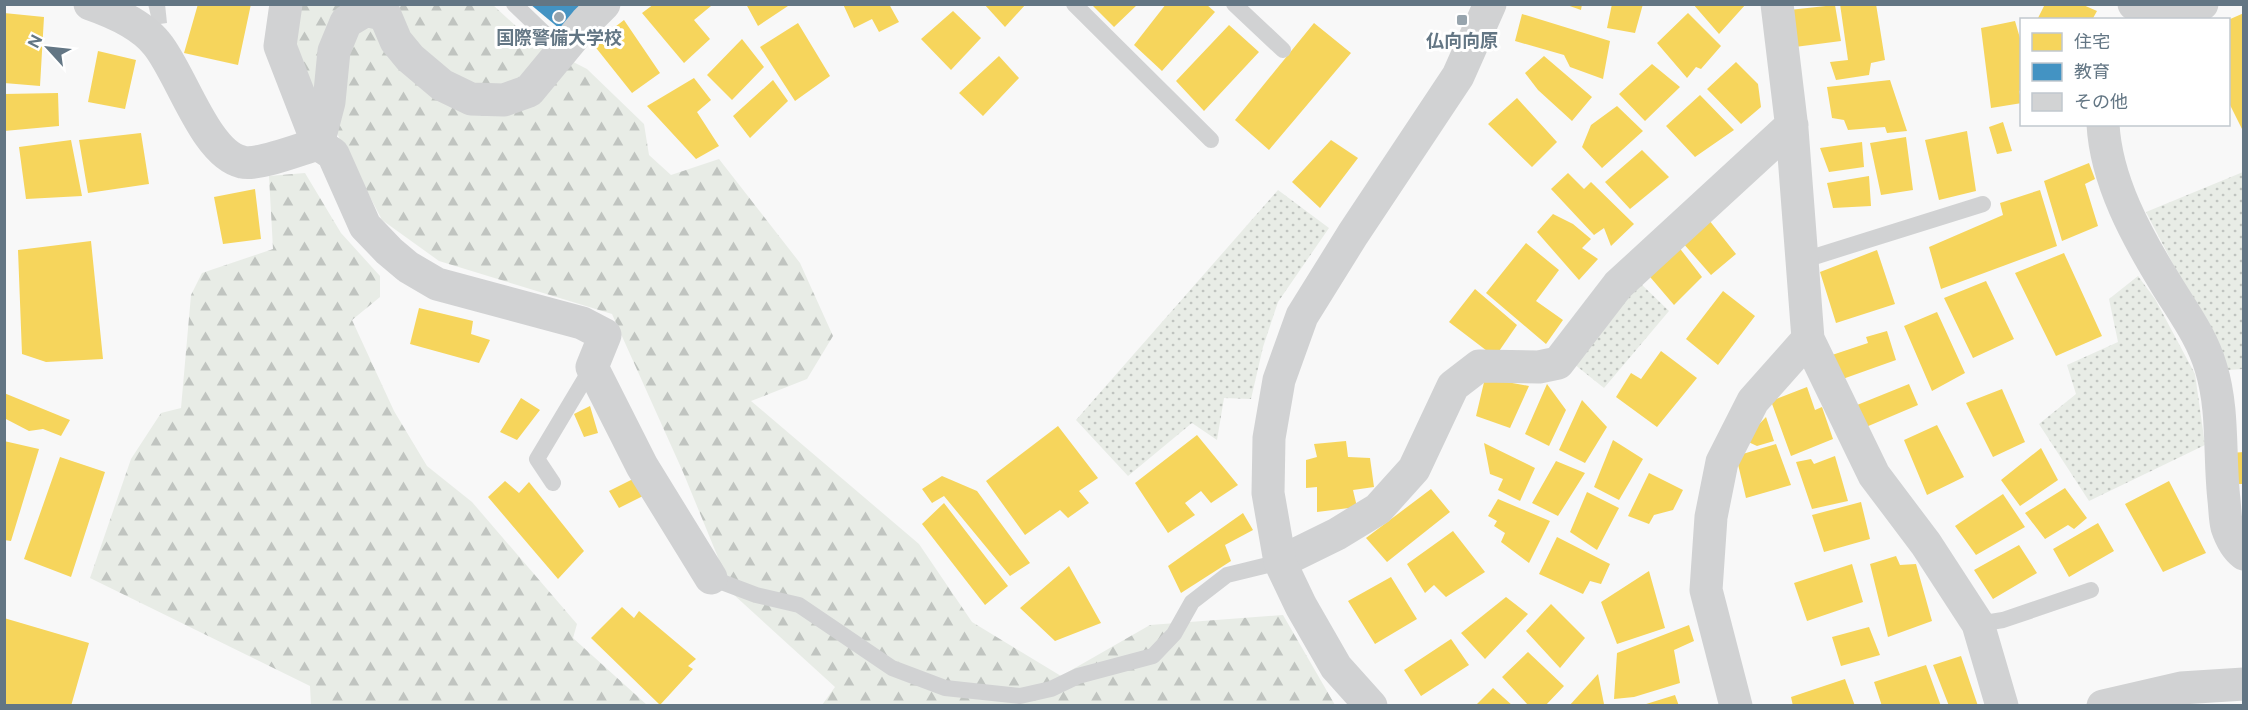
<svg xmlns="http://www.w3.org/2000/svg" width="2248" height="710" viewBox="0 0 2248 710" font-family="'Public Sans','Noto Sans JP',sans-serif">
	<defs>
		<pattern id="grass-dots" width="8" height="8" patternUnits="userSpaceOnUse" patternTransform="scale(1.5)"><rect width="8" height="8" fill="#e8ece6"/><path d="M2 2h.1M6 6h.1" fill="none" stroke="#c0c4c0" stroke-width="1.8" stroke-linecap="round"/></pattern>
		<pattern id="forest-firs" width="22" height="20" patternUnits="userSpaceOnUse" patternTransform="scale(1.5)"><rect width="22" height="20" fill="#e8ece6"/><path d="M5 1l3.5 6h-7zM16 11l3.5 6h-7z" fill="#c0c4c0"/></pattern>
	</defs>
	<rect width="100%" height="100%" fill="#f8f8f8"/>
	<path fill="url(#grass-dots)" d="M2243,172V369L2228,370L2146,212Z
		M1278,190L1329,228L1278,302L1263,347L1251,399L1224,398L1217,440L1192,423L1128,476L1076,420Z
		M2138,276L2155,299L2195,374L2205,445L2089,501L2039,424L2076,394L2067,365L2118,342L2109,299Z
		M1636,279L1669,311L1604,388L1569,360Z"/>
	<path fill="url(#forest-firs)" d="M298,5H493L532,41L587,69L644,124L649,155L671,175L719,159L800,263L833,336L807,379L751,401L919,544L972,622L1061,676L1150,625L1283,615L1335,705H822L835,687L733,594L683,472L612,314L439,261L382,220L293,49Z
		M305,173L341,233L380,276V297L352,320L394,411L427,466L472,502L577,624L573,638L647,705H311L310,686L90,578L131,459L161,413L181,408L191,295L202,273L273,249L269,176Z"/>
	<path fill="#f6d55c" d="M198,4H251L238,65L184,53Z
		M654,4H710L711,6L694,20L710,39L684,63L642,13Z
		M746,4H791L758,26Z
		M843,4H889L899,22L879,32L872,19L854,28Z
		M984,4H1026L1005,27Z
		M1091,4H1138L1114,27Z
		M1166,4H1206L1215,12L1162,71L1134,45Z
		M1564,4H1582L1581,10Z
		M1612,4H1643L1635,33L1607,28Z
		M1693,4H1746L1719,34Z
		M1840,4H1876L1885,60L1871,63L1869,75L1836,80L1830,62L1848,60Z
		M2045,4H2081L2097,11L2092,20H2041L2038,18Z
		M1835,5L1841,41L1795,47L1789,10Z
		M953,11L981,38L951,70L921,39Z
		M4,13L44,17L40,86L4,83Z
		M1688,13L1721,46L1701,69L1696,67L1687,78L1657,43Z
		M2244,13V133L2228,101V20Z
		M1522,14L1610,41L1603,79L1570,67L1564,55L1515,41Z
		M624,20L660,73L632,93L593,44Z
		M2015,21L2022,45V90L2019,91L2022,103L1991,108L1981,28Z
		M798,23L830,76L795,101L760,47Z
		M1314,23L1351,53L1269,150L1235,120Z
		M1229,25L1259,52L1204,111L1176,81Z
		M742,39L764,67L732,100L707,75Z
		M98,51L136,60L125,109L88,102Z
		M999,56L1019,78L983,116L959,93Z
		M1544,56L1592,97L1572,121L1538,90L1525,73Z
		M1736,62L1758,84L1761,107L1741,124L1707,89Z
		M1652,64L1680,87L1645,121L1619,94Z
		M694,78L711,100L697,112L719,146L696,159L647,106Z
		M773,80L788,101L750,138L733,116Z
		M1890,80L1907,131L1887,133L1885,127L1848,130L1844,120L1832,118L1827,87Z
		M58,93L59,126L4,131V94Z
		M1700,95L1734,130L1695,157L1666,126Z
		M1517,98L1557,142L1532,167L1488,124Z
		M1617,106L1643,131L1602,168L1582,147L1591,125Z
		M2003,122L2012,151L1997,154L1989,127Z
		M1967,131L1976,191L1939,200L1925,140Z
		M141,133L149,184L88,193L79,140Z
		M1906,137L1913,190L1881,195L1870,143Z
		M71,140L82,196L26,199L19,147Z
		M1331,140L1358,158L1320,208L1292,182Z
		M1862,142L1864,167L1829,172L1820,148Z
		M1642,150L1669,177L1630,209L1605,182Z
		M2089,163L2095,179L2085,184L2098,226L2062,241L2044,181Z
		M1568,173L1584,189L1591,182L1634,224L1611,246L1604,228L1594,235L1551,189Z
		M1869,176L1871,206L1833,208L1827,183Z
		M255,189L261,239L223,244L214,197Z
		M2040,190L2057,246L1941,289L1929,247L2003,215L2000,203Z
		M1553,214L1573,224L1591,239L1582,248L1598,259L1579,280L1537,232Z
		M1709,220L1736,254L1711,275L1682,242Z
		M91,241L103,359L46,362L22,354L18,250Z
		M1526,243L1559,270L1536,301L1563,320L1546,344L1486,293Z
		M1678,246L1702,277L1674,305L1645,271Z
		M1877,250L1895,304L1836,323L1820,272Z
		M2064,253L2102,336L2056,356L2015,273Z
		M1986,281L2014,339L1973,358L1944,298Z
		M1475,289L1517,325L1495,357L1449,322Z
		M1723,291L1755,316L1718,365L1686,339Z
		M419,308L473,321L471,334L490,340L479,363L410,344Z
		M1937,312L1965,373L1932,391L1904,326Z
		M1887,331L1896,360L1837,381L1826,357L1868,343L1866,337Z
		M1661,351L1697,378L1657,427L1616,397L1631,373L1641,379Z
		M1485,378L1529,386L1510,428L1476,416Z
		M1547,384L1566,410L1549,446L1525,434Z
		M1909,384L1918,405L1866,427L1857,405Z
		M1807,387L1815,410L1822,407L1833,439L1791,456L1771,401Z
		M2002,389L2025,442L1993,457L1966,403Z
		M4,393L70,420L61,436L43,429L29,431L4,418Z
		M521,398L540,410L517,440L500,432Z
		M1582,400L1607,427L1585,463L1559,450Z
		M590,406L598,433L584,437L574,414Z
		M1766,417L1774,441L1757,446L1744,440Z
		M1937,425L1964,477L1927,495L1904,440Z
		M1058,426L1098,478L1079,491L1089,503L1068,518L1060,510L1025,535L986,481Z
		M1197,435L1238,485L1211,503L1201,491L1185,503L1195,515L1168,533L1135,483Z
		M1613,440L1643,459L1619,500L1594,487Z
		M4,441L39,449L11,541L4,540Z
		M1346,441L1348,457L1370,458L1374,487L1353,490L1357,507L1317,512V487L1306,488V460L1317,457L1314,444Z
		M1484,443L1535,468L1520,501L1498,490L1503,479L1490,474Z
		M1776,444L1791,485L1746,498L1736,456Z
		M2041,448L2058,480L2020,506L2001,480Z
		M2244,452V484H2234L2230,453Z
		M1835,456L1848,501L1812,509L1796,462L1811,459L1814,464Z
		M60,457L105,472L71,577L24,559Z
		M1556,461L1585,473L1558,516L1532,503Z
		M1649,473L1683,490L1673,510L1654,515L1649,524L1628,516Z
		M942,476L977,491L1030,563L1010,576L944,496L932,503L922,489Z
		M633,479L643,496L619,508L609,491Z
		M505,481L519,493L529,482L584,551L558,579L488,497Z
		M2169,481L2206,553L2163,572L2125,504Z
		M2065,488L2087,518L2074,529L2068,525L2045,539L2025,513Z
		M1431,489L1450,512L1387,562L1366,538Z
		M1587,492L1619,508L1597,550L1570,532Z
		M2003,494L2025,527L1976,555L1955,526Z
		M1498,499L1550,521L1529,563L1501,542L1505,533L1494,526L1497,521L1488,516Z
		M1861,502L1870,539L1824,552L1812,515Z
		M944,503L1008,586L985,605L922,524Z
		M1243,513L1253,530L1225,545L1231,561L1181,593L1168,566Z
		M2098,523L2114,551L2069,577L2053,549Z
		M1453,531L1485,572L1446,597L1434,585L1425,593L1407,564Z
		M1557,537L1610,564L1601,584L1590,581L1583,594L1539,574Z
		M2019,545L2037,573L1993,599L1974,570Z
		M1896,556L1900,565L1916,564L1932,621L1888,637L1870,564Z
		M1852,564L1863,602L1807,621L1794,583Z
		M1069,566L1101,623L1055,641L1020,608Z
		M1649,571L1665,628L1617,644L1601,602Z
		M1391,577L1417,619L1375,644L1348,601Z
		M1506,597L1528,614L1485,659L1461,633Z
		M1551,604L1585,638L1560,668L1526,631Z
		M622,607L634,618L639,611L696,659L688,666L693,669L660,705L591,638Z
		M4,618L89,643L71,706H4Z
		M1689,625L1694,641L1674,650L1680,683L1634,697L1614,699L1617,653Z
		M1869,627L1880,655L1841,666L1832,637Z
		M1451,639L1469,665L1421,696L1404,670Z
		M1528,652L1564,686L1545,706H1529L1502,677Z
		M1961,656L1978,706H1949L1933,665Z
		M1926,665L1941,706H1882L1874,682Z
		M1598,674L1604,704L1569,706Z
		M1845,679L1855,706H1793L1791,697Z
		M1493,688L1513,706H1475Z
		M1675,695L1679,706H1643V705Z"/>
	<path fill="#4393c3" d="M530,4H586L560,29Z"/>
	<path fill="#d2d3d4" d="M148,4H165L167,23L153,25Z"/>
	<g fill="none" stroke-linecap="round" stroke-linejoin="round">
		<path stroke="#d1d2d3" stroke-width="16" d="M514,4L563,51
			M1074,4L1211,140
			M1234,4L1283,50
			M1801,261L1983,204
			M553,483L537,459L592,367
			M711,578L756,595L799,605L892,668L945,688L1020,696L1051,689L1078,676L1153,656L1174,634L1192,602L1227,575L1280,562
			M1978,624L2003,620L2091,590"/>
		<path stroke="#d1d2d3" stroke-width="33" d="M90,4C113,12 142,25 157,44C181,73 205,154 242,162C258,166 300,149 318,144L329,102L334,51L346,22L366,10L385,15L396,41L410,58L442,85L471,99L504,100L529,91L586,22L604,4
			M286,4L280,46L318,144L333,154L365,226L389,251L408,267L437,284L582,323L605,335L592,367L642,466L711,578
			M2134,4C2159,13 2176,13 2202,4
			M2103,124C2106,181 2137,237 2166,284C2183,312 2202,337 2211,368C2224,410 2219,457 2224,500C2225,509 2225,519 2227,527C2230,536 2236,548 2244,554
			M1808,339L1874,475L1926,544L1978,624L2002,706
			M1280,562L1337,534L1378,509L1414,469L1453,386L1479,366L1539,367L1558,363L1618,285L1792,125
			M1736,706L1706,590L1711,517L1722,462L1753,401L1808,339L1792,129L1777,4
			M2103,706L2181,688L2244,684"/>
		<path stroke="#d1d2d3" stroke-width="33" d="M1371,706L1336,667L1301,606L1280,562L1268,493L1269,438L1279,380L1302,316L1353,234L1458,76L1490,4"/>
	</g>
	<g fill="#97a4ad" stroke="#fff" stroke-width="2">
		<circle cx="559" cy="17" r="6"/>
		<rect x="1456" y="14" width="12" height="12" rx="3"/>
	</g>
	<g text-anchor="middle" dominant-baseline="central" stroke-width="6" stroke-linejoin="round" paint-order="stroke">
		<g font-size="18" font-weight="bold" fill="#637684" stroke="#fff">
			<text x="559" y="37">国際警備大学校</text>
			<text x="1462" y="40">仏向向原</text>
		</g>
	</g>
	<rect width="2248" height="710" fill="none" stroke="#637684" stroke-width="12"/>
	<rect x="2020" y="18" width="210" height="108" fill="#ffffff" stroke="#c1c8ce" stroke-width="1.5"/>
	<rect x="2032" y="33" width="30" height="18" fill="#f6d55c" stroke="#c1c8ce" stroke-width="1.5"/>
	<text x="2074" y="48" font-size="18" fill="#637684">住宅</text>
	<rect x="2032" y="63" width="30" height="18" fill="#4393c3" stroke="#c1c8ce" stroke-width="1.5"/>
	<text x="2074" y="78" font-size="18" fill="#637684">教育</text>
	<rect x="2032" y="93" width="30" height="18" fill="#d2d3d4" stroke="#c1c8ce" stroke-width="1.5"/>
	<text x="2074" y="108" font-size="18" fill="#637684">その他</text>
	<g transform="translate(48 48) rotate(297)" stroke="#ffffff" stroke-width="4.5" paint-order="stroke">
	<path d="M0-4.5L10 22L0 15L-10 22Z" fill="#637684"/>
	<text y="-9" font-size="16" font-weight="bold" text-anchor="middle" fill="#637684">N</text>
	</g>
</svg>
